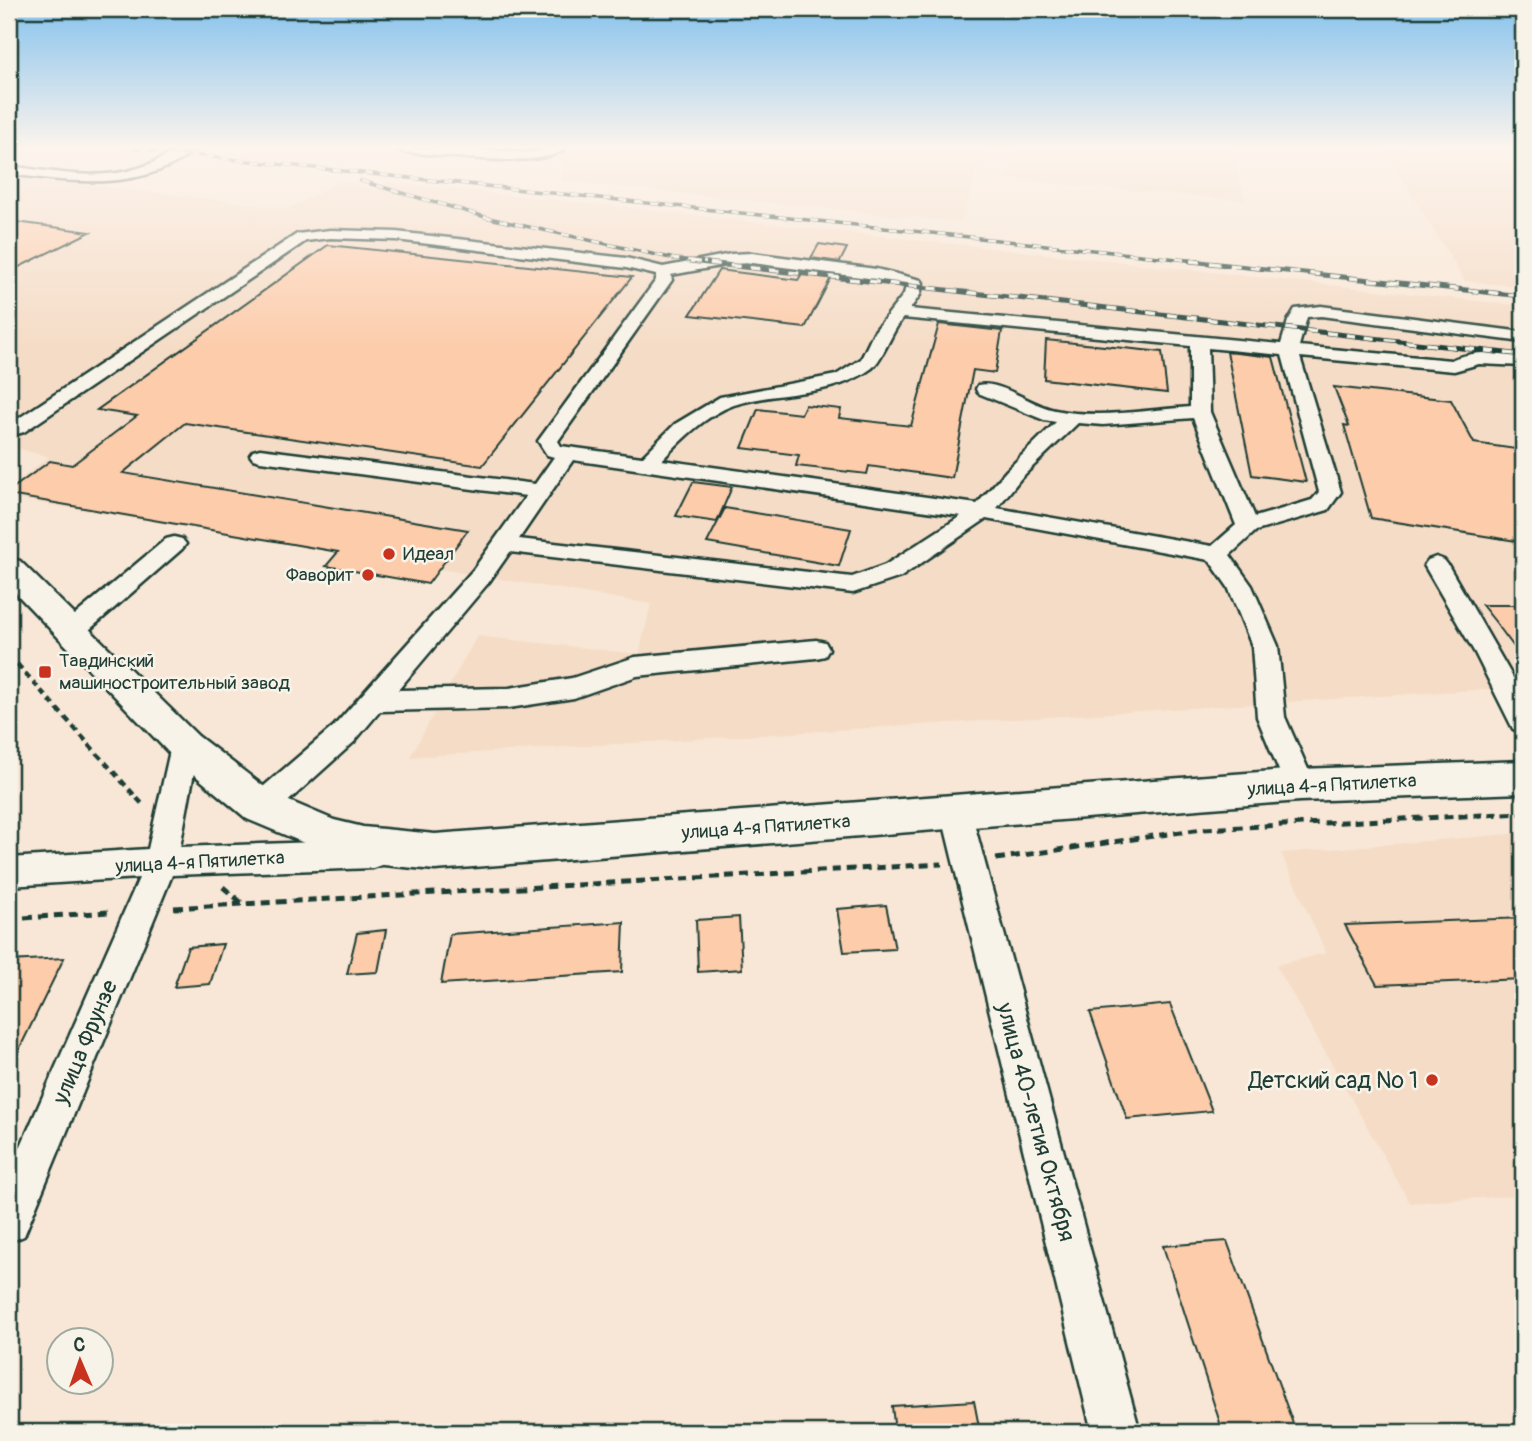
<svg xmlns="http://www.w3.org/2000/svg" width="1532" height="1441" viewBox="0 0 1532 1441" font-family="Pangolin,sans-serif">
	<rect width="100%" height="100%" fill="#f8e7d6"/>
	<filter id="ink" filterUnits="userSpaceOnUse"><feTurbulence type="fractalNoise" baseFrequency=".0143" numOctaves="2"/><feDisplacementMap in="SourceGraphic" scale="14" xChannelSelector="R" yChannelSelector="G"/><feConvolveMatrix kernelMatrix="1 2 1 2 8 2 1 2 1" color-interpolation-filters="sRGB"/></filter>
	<g filter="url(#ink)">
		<path fill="#f5dcc6" d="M565,148H984L961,222L561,181Z
			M1015,148H1231L1245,201L1007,179Z
			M1383,148H1523V287L1465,281Z
			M9,175L289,209L341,181L377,190L387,182L1523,306V687L410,757L477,636L639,654L651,604L9,498V488L49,457L9,446Z
			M1523,833V1195L1410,1203L1276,965L1326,953L1281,853Z"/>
		<path fill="#fcccab" stroke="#1f3d34" stroke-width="2" d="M9,221L90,232L9,272Z
			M819,244L847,248L840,262L811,258Z
			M328,245L632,277L482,466L185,423L123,473L468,530L428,584L326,566L338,552L9,495V491L50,461L72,465L137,416L97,410Z
			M719,270L798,280L803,272L832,276L805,328L690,315Z
			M939,324L1002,331L995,373L973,370L952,478L869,466L867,474L796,466L799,455L742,448L758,409L801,414L805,405L841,409L839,418L911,426Z
			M1046,340L1162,352L1167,393L1044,379Z
			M1227,352L1273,357L1306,482L1252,475Z
			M1334,387L1451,400L1474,443L1523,450V542L1371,518L1344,425L1349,426Z
			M693,482L732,487L717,522L676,516Z
			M725,508L851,529L839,566L707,543Z
			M1482,605H1523V659L1497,624Z
			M886,905L895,949L844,952L837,909Z
			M739,917L742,969L698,972L696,920Z
			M1523,918V979L1377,985L1345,925Z
			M624,922L622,972L441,984L450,934Z
			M386,930L378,972L347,974L357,933Z
			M223,944L210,984L174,987L188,947Z
			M64,958L9,1070V961Z
			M1170,1004L1212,1111L1127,1119L1090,1012Z
			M1227,1241L1296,1432H1223L1163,1246Z
			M974,1401L980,1432H895L892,1406Z"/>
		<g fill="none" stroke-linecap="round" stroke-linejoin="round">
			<defs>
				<path id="minor" d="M180,148H197C144,193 72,182 9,174V166C50,171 95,181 135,169C151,165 166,156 180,148Z
					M397,148H461L529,153L549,148H566C539,171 440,154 403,152Z
					M330,230L396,232L626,258L663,267L731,254L752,253L876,269L921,280L923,283L920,295L910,309L1281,344L1288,321L1295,309L1321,306L1523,332V342L1321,316L1307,317L1299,346L1451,360C1474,350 1499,353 1523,356V366L1479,364L1454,371L1300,357L1341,492L1328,510L1256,531L1230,555L1252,586L1278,646L1285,717L1315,785L1311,794L1300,797L1289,794L1285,785L1257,717L1252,646L1228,587L1209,560L986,519L901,577L853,593L510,552L489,582L398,690L509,688L572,678L635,657L816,640L825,642L829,649L825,656L816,658L637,676L574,698L509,708L380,711L354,742L272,816L261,820L250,816L246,807L250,798L334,726L473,570L526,496L260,461L253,459L250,455L253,451L260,449L535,484L554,457L547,455L538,441L656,280V275L626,268L396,240L330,238L306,241L24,432L17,434L9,430L10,424L297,234ZM752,263L876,279L906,286L904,294L874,332L861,359L836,375L720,397L675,424L642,457L561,446L558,441L672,280L671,275L731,264ZM903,318L1190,346V407C1147,410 1098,419 1055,410C1033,406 1000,380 978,385L976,389L978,393L1044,420L1056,422L1007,470L977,504L662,460C682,439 706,415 734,405C779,390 832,398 872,368C883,359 892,331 903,318ZM1208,348L1282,355L1319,492L1312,500L1255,517L1210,412ZM1193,418L1236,525L1212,546L997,508L1021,478L1078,423L1103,425ZM573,460L961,516L885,565L852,577L519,539Z
					M174,537L182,539L186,544L182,549L81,637L72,640L63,637L59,631L63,625L166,539Z
					M1436,557L1444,560L1448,565L1523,695V732L1513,729L1475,653L1424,565L1428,560Z
					M185,735L195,738L199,746L180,847L373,840L384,844L389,854L384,864L373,868L172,875L24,1236L9,1242V1173L139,878L9,886V858L148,849L171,746L175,738Z
					M956,799L967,803L971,812L1140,1432H1092L941,812L945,803Z"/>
				<path id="major" d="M9,558L20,561L198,736L275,795L334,820L363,827L435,834L1300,769L1523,761V793L1300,801L435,870L363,863L328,853L247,819L172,756L9,586Z"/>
			</defs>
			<use href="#minor" stroke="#1f3d34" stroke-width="5"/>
			<use href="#major" stroke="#1f3d34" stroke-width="5"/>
			<path stroke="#1f3d34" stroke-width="4.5" stroke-dasharray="7 5" stroke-linecap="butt" d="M9,655L144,806"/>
			<path stroke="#1f3d34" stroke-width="5" stroke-dasharray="9 6" stroke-linecap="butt" d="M996,859L1202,829L1523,813
				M223,887L243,904L942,864
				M174,908L242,904
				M9,919L109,912"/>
			<use href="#minor" fill="#f7f3e8" fill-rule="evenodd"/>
			<use href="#major" fill="#f7f3e8" fill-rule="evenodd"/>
			<defs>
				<path id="rail-far1" d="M126,148L1206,262
					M361,181L489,218L675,259L706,262"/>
				<path id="rail" d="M690,261L1523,355
					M1190,261L1523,296"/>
			</defs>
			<use href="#rail-far1" stroke="#1f3d34" stroke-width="3.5"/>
			<use href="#rail" stroke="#1f3d34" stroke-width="5"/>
			<use href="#rail-far1" stroke="#f7f3e8" stroke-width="2.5" stroke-dasharray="8" stroke-linecap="butt"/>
			<use href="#rail" stroke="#f7f3e8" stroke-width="3.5" stroke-dasharray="10" stroke-linecap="butt"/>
		</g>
	</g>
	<linearGradient id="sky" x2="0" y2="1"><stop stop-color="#85c2ed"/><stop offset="0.42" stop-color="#fcf4ed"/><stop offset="1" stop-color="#fcf4ed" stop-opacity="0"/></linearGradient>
	<rect width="1532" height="350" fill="url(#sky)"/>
	<g fill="#c8321e" stroke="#f7f3e8" stroke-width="2.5">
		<circle cx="389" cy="554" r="7"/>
		<circle cx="368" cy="575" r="7"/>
		<rect x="38" y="665" width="14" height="14" rx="3.5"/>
		<circle cx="1432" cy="1080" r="7"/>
	</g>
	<g text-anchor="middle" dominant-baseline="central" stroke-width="5" stroke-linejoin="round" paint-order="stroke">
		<g font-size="19" fill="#1f3d34" stroke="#f7f3e8" text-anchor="start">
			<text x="403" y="554">Идеал</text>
			<text x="354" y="575" text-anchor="end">Фаворит</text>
			<text x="59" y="661">Тавдинский<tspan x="59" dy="22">машиностроительный завод</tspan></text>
		</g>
		<g font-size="19" fill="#1f3d34" stroke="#f7f3e8">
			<text transform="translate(1332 785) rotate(-3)">улица 4-я Пятилетка</text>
			<text transform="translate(766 827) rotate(-4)">улица 4-я Пятилетка</text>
			<text transform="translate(200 862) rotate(-3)">улица 4-я Пятилетка</text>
		</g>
		<g font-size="23" fill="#1f3d34" stroke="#f7f3e8">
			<text transform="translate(85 1042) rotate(-67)">улица Фрунзе</text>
			<text transform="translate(1036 1122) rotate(75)">улица 40-летия Октября</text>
		</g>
		<g font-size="23" fill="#1f3d34" stroke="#f7f3e8" text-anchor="end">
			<text x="1418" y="1080">Детский сад № 1</text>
		</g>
	</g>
	<rect width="1532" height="1441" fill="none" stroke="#f7f3e8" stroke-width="35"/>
	<rect x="18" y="18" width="1497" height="1406" fill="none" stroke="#1f3d34" stroke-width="2.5" filter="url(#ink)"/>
	<g transform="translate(80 1361) rotate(358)"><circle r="33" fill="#f7f3e8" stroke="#a1aaa0" stroke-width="2"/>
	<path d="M0-5L12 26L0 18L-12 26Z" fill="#c8321e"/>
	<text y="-10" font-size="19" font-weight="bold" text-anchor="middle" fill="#1f3d34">С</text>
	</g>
</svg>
